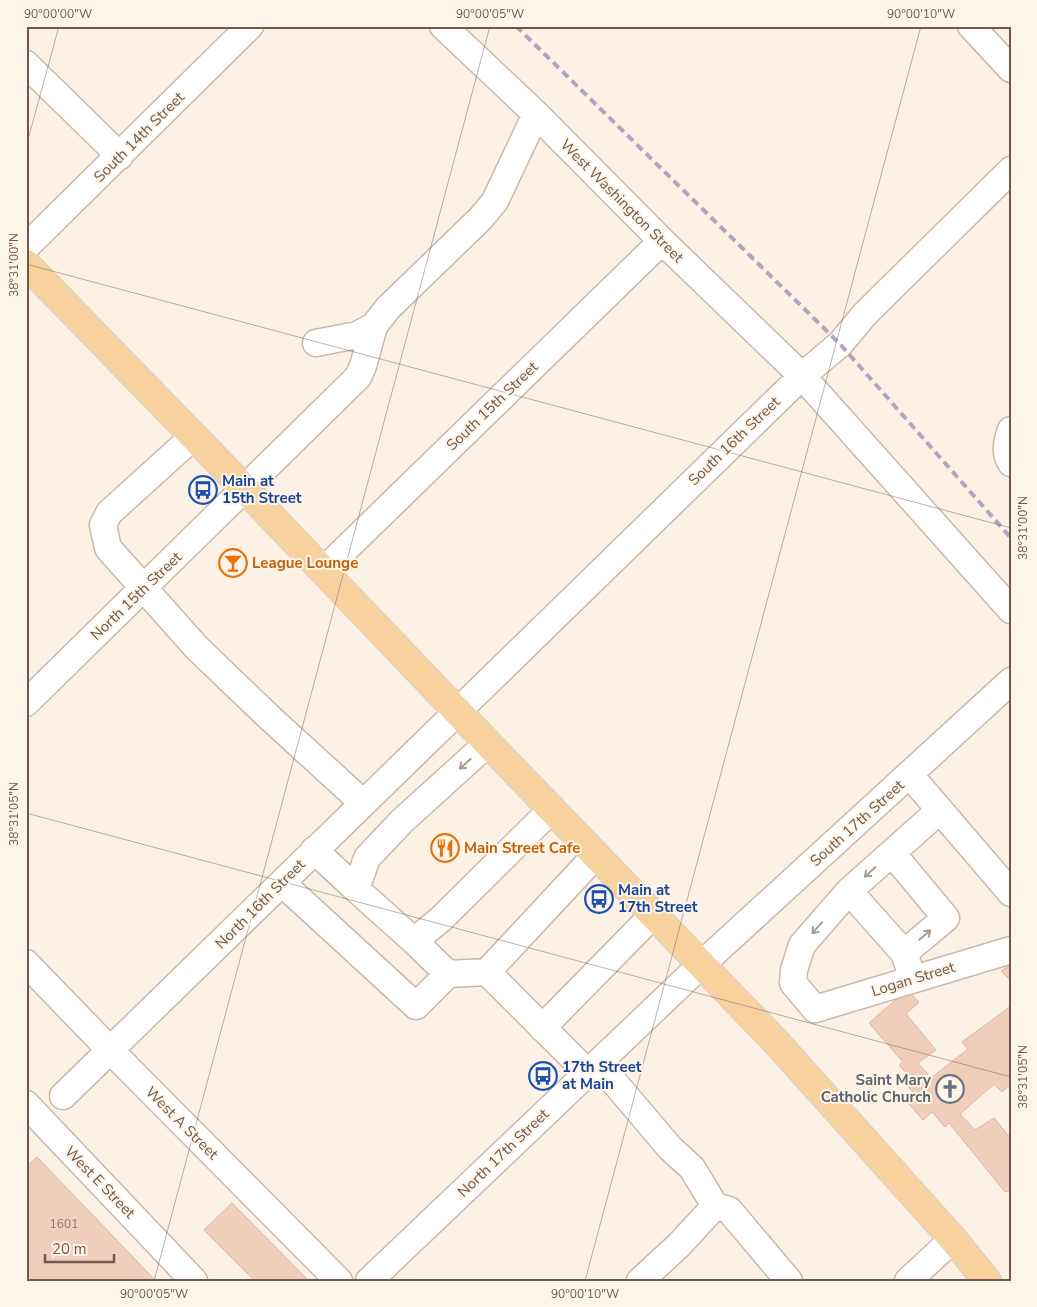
<svg xmlns="http://www.w3.org/2000/svg" width="1037" height="1307" viewBox="0 0 1037 1307" font-family="'Nunito Sans',sans-serif">
	<rect width="100%" height="100%" fill="#fbf1e4"/>
	<path fill="#efcebc" stroke="#e1b49e" d="M1011,965V981L1001,971Z
		M907,990L919,1002L906,1014L936,1050L918,1063L931,1078L968,1049L962,1042L1011,1006V1084L1002,1092L994,1084L960,1114L975,1130L994,1118L1011,1139V1190L1005,1192L949,1123L945,1127L932,1112L923,1120L909,1104L917,1097L907,1085L913,1081L899,1065L903,1062L869,1023Z
		M37,1157L156,1281H26V1167Z
		M232,1203L309,1281H255L204,1230Z"/>
	<g fill="none" stroke-linecap="round" stroke-linejoin="round">
		<defs>
			<path id="minor" d="M443,26L536,114L662,241L802,376L1011,610
				M971,26L1011,69
				M26,64L120,156
				M26,247L250,26
				M316,343L357,335L374,326
				M1011,430C1007,441 1004,452 1011,463
				M194,436L109,513L103,525L108,548L197,648L269,717L362,802
				M323,571L662,241
				M26,703L358,377L363,366L374,326L388,308L480,219L495,201L536,114
				M488,743L402,821L367,858L356,889L414,941L441,919L552,809
				M909,774L1011,893
				M940,810L849,891L802,945L794,970L793,983L815,1009L1011,950
				M314,850L356,889
				M892,853L946,918L904,953
				M282,883L416,1006L448,974L487,972
				M849,891L904,953L910,970
				M414,941L448,974
				M26,963L110,1050L339,1281
				M542,1028L654,914
				M598,1063L670,1148L692,1168L715,1206
				M588,1073L487,972L596,855
				M63,1096C308,855 554,615 802,376L840,344L865,314L1011,170
				M26,1104L194,1281
				M369,1281L702,964L1011,681
				M640,1281L679,1245L715,1206L729,1210L789,1281
				M908,1281L953,1239"/>
			<path id="major" d="M26,264L245,489L456,710L776,1042L953,1239L987,1281"/>
		</defs>
		<use href="#minor" stroke="#ccb8ab" stroke-width="29"/>
		<use href="#major" stroke="#d8d0cd" stroke-width="30"/>
		<use href="#minor" stroke="#fff" stroke-width="26"/>
		<use href="#major" stroke="#f7d29f" stroke-width="28"/>
		<path stroke="#b3a3c3" stroke-width="4" stroke-dasharray="8 5" stroke-linecap="butt" d="M516,26L840,344L1011,538"/>
	</g>
	<defs><path id="oneway-shaft" d="M-6 0H5M1.5-3L5.5 0L1.5 3" fill="none" stroke-width="1.6" stroke-linecap="round" stroke-linejoin="round" transform="scale(1.25)"/></defs>
	<g stroke="#aa9a93">
		<use href="#oneway-shaft" transform="translate(465 764) rotate(138)"/>
		<use href="#oneway-shaft" transform="translate(870 872) rotate(138)"/>
		<use href="#oneway-shaft" transform="translate(817 928) rotate(131)"/>
		<use href="#oneway-shaft" transform="translate(925 935) rotate(-40)"/>
	</g>
	<path fill="none" stroke="#72574b" stroke-width="1" stroke-opacity="0.45" d="M26,147L59,26M26,264L1011,528M26,813L1011,1077M154,1281L490,26M585,1281L921,26"/>
	<defs>
		<symbol id="bus-ring" viewBox="-11 -11 22 22"><circle r="9.5" fill="#fef5e9" stroke="#1a4fb4" stroke-width="1.5"/><path d="M-5-6H5V4H4V6H2V4H-2V6H-4V4H-5ZM-3.5-4V0h7V-4ZM-3.5 1.2v1.5H-2V1.2ZM2 1.2v1.5H3.5V1.2Z" fill="#1a4fb4"/></symbol>
		<symbol id="bar-ring" viewBox="-11 -11 22 22"><circle r="9.5" fill="#fef5e9" stroke="#e8710a" stroke-width="1.5"/><path d="M-6-5H6L.8 .8V4.5H3.5V6h-7V4.5H-.8V.8Z" fill="#e8710a"/></symbol>
		<symbol id="restaurant-ring" viewBox="-11 -11 22 22"><circle r="9.5" fill="#fef5e9" stroke="#e8710a" stroke-width="1.5"/><path d="M-5-6h1v4h1v-4h1v4h1v-4h1v5L-1.5 .5V6h-2V.5L-5-1ZM5-6V6H3V1.5H1.5Q1.5-4 5-6Z" fill="#e8710a"/></symbol>
		<symbol id="church-ring" viewBox="-11 -11 22 22"><circle r="9.5" fill="#fef5e9" stroke="#6b7280" stroke-width="1.5"/><path d="M-1.2-6h2.4v3.5h3.3v2.4h-3.3V6h-2.4V-.1h-3.3v-2.4h3.3Z" fill="#6b7280"/></symbol>
	</defs>
	<g fill-rule="evenodd">
		<use href="#bus-ring" x="187" y="474" width="32" height="32"/>
		<use href="#bar-ring" x="217" y="547" width="32" height="32"/>
		<use href="#restaurant-ring" x="429" y="832" width="32" height="32"/>
		<use href="#bus-ring" x="583" y="883" width="32" height="32"/>
		<use href="#bus-ring" x="527" y="1060" width="32" height="32"/>
		<use href="#church-ring" x="934" y="1073" width="32" height="32"/>
	</g>
	<g text-anchor="middle" dominant-baseline="central" stroke-width="4" stroke-linejoin="round" paint-order="stroke">
		<g font-size="12" fill="#917567">
			<text x="64" y="1224">1601</text>
		</g>
		<g font-size="15" fill="#72574b" stroke="#fef5e9">
			<text transform="translate(139 137) rotate(-45)">South 14th Street</text>
			<text transform="translate(622 201) rotate(45)">West Washington Street</text>
			<text transform="translate(492 406) rotate(-44)">South 15th Street</text>
			<text transform="translate(734 441) rotate(-44)">South 16th Street</text>
			<text transform="translate(136 596) rotate(-44)">North 15th Street</text>
			<text transform="translate(857 823) rotate(-42)">South 17th Street</text>
			<text transform="translate(260 904) rotate(-45)">North 16th Street</text>
			<text transform="translate(913 979) rotate(-17)">Logan Street</text>
			<text transform="translate(182 1123) rotate(45)">West A Street</text>
			<text transform="translate(503 1153) rotate(-44)">North 17th Street</text>
			<text transform="translate(100 1182) rotate(46)">West E Street</text>
		</g>
		<g font-size="15" font-weight="bold" fill="#164399" stroke="#fef5e9" text-anchor="start">
			<text x="222" y="481">Main at<tspan x="222" dy="17">15th Street</tspan></text>
			<text x="618" y="890">Main at<tspan x="618" dy="17">17th Street</tspan></text>
			<text x="562" y="1067">17th Street<tspan x="562" dy="17">at Main</tspan></text>
		</g>
		<g font-size="15" font-weight="bold" fill="#c56008" stroke="#fef5e9" text-anchor="start">
			<text x="252" y="563">League Lounge</text>
			<text x="464" y="848">Main Street Cafe</text>
		</g>
		<g font-size="15" font-weight="bold" fill="#5b616d" stroke="#fef5e9" text-anchor="end">
			<text x="931" y="1080">Saint Mary<tspan x="931" dy="17">Catholic Church</tspan></text>
		</g>
	</g>
	<rect width="1037" height="1307" fill="none" stroke="#fef5e9" stroke-width="55"/>
	<path d="M45 1254v8h69v-8" fill="none" stroke="#72574b" stroke-width="2.5"/>
	<text x="52" y="1254" font-size="15" fill="#72574b" stroke="#fef5e9" stroke-width="4" paint-order="stroke">20 m</text>
	<rect x="28" y="28" width="982" height="1252" fill="none" stroke="#72574b" stroke-width="2"/>
	<g font-size="12" text-anchor="middle" fill="#72574b">
		<text x="58" y="18">90°00'00"W</text>
		<text x="490" y="18">90°00'05"W</text>
		<text x="921" y="18">90°00'10"W</text>
		<text transform="translate(14 265) rotate(-90)" y="4">38°31'00"N</text>
		<text transform="translate(1023 528) rotate(-90)" y="4">38°31'00"N</text>
		<text transform="translate(14 814) rotate(-90)" y="4">38°31'05"N</text>
		<text transform="translate(1023 1077) rotate(-90)" y="4">38°31'05"N</text>
		<text x="154" y="1298">90°00'05"W</text>
		<text x="585" y="1298">90°00'10"W</text>
	</g>
</svg>
